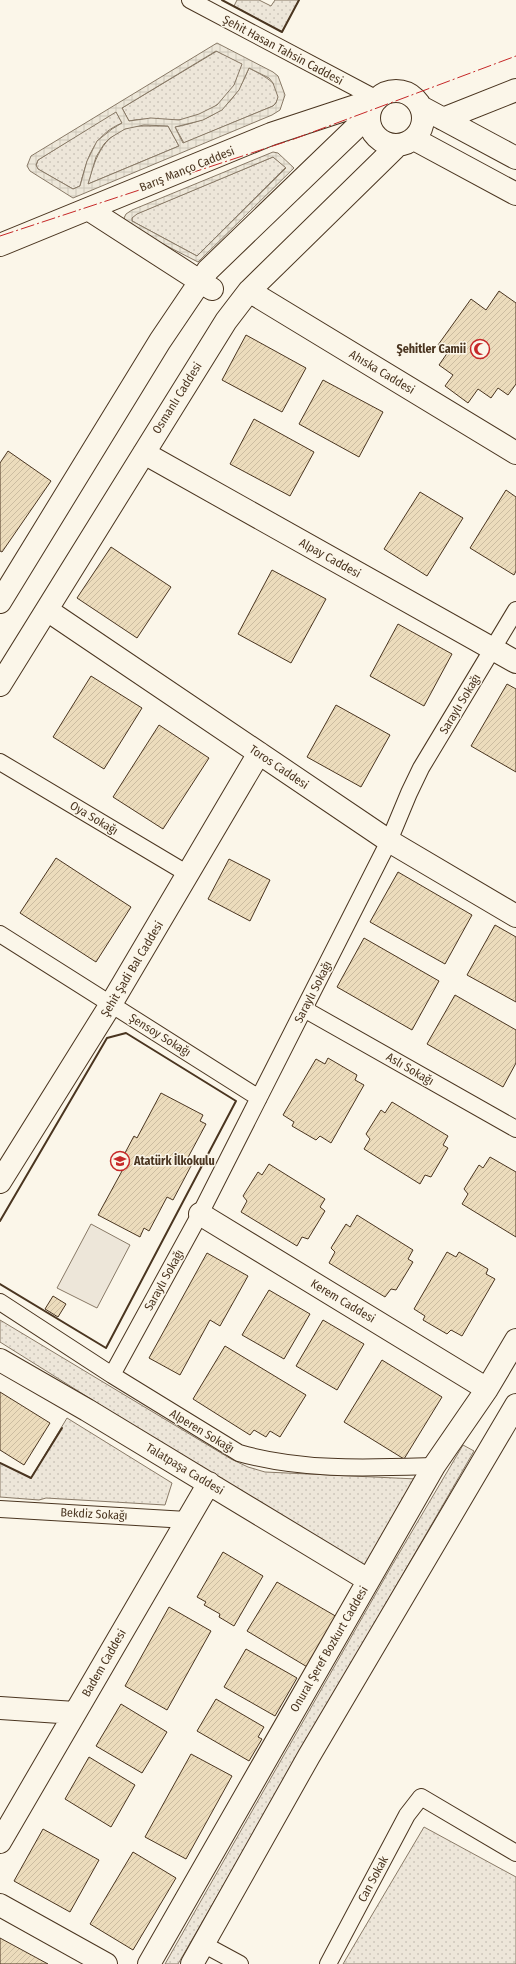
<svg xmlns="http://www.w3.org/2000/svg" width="516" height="1964" viewBox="0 0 516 1964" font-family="'Fira Sans Condensed',sans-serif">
	<defs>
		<pattern id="grass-dots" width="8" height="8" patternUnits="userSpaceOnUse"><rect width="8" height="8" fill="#ede6d9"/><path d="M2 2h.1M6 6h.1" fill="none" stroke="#cdc6ba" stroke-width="1.8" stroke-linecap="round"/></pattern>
		<pattern id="plaza-grid" width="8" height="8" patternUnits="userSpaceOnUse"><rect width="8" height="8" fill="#ede7d9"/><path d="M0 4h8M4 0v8" fill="none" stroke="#cdc7ba"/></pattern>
		<pattern id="building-hatch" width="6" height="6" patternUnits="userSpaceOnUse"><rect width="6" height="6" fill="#ecdcbc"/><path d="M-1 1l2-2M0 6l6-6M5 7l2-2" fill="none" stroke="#ccbda1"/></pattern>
	</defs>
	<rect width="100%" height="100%" fill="#fbf6e9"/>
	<path fill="url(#grass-dots)" stroke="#887966" d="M237,0H259L271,6L275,0H299L282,32L234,6Z
		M217,51L243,64C240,71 238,78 235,84C225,104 200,118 179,120C162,121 146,117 129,121L122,108Z
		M249,68C262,75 291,88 273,106L184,143L175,127C216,119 233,107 249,68Z
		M116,111L122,123C93,135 87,159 80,186L73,189L38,169L36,166L38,160Z
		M137,126H168L179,146L88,184C95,157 105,130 137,126Z
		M273,157L286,167L197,256L132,221V218L136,214Z
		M0,1320L231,1459L248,1467L265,1472L417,1479L369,1568L263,1507L0,1342Z
		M67,1418L172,1483L165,1505L46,1498L39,1500L0,1497V1463L31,1478Z
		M463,1445L474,1451L178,1964H165L391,1567Z
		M424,1827L516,1877V1964H343Z"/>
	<path fill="#ede6d9" stroke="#887966" d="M91,1224L130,1245L97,1308L57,1288Z"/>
	<path fill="url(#plaza-grid)" stroke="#887966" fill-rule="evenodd" d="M217,43L273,72L278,76L285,95L280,110L272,115L73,198L30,171L27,166L31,156ZM216,51L242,64L234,85L217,105L199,114L179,120L151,118L129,121L122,108ZM249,68L269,78L273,83L278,97L276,103L273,106L183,143L175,127L203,120L222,110L239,90ZM116,112L122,123L112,129L97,141L87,161L80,186L73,189L38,169L36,165L38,160ZM144,125L168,126L179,146L88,184L96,157L104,144L110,138L125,129Z
		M273,152L278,153L294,168L198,262L130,227L124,218L126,214L132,210ZM273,157L286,168L197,256L132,221V218L137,214Z"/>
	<path fill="url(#building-hatch)" stroke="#4a3520" d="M499,291L516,303V384L508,395L498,388L491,398L478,389L468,403L445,386L453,375L439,365L448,352L438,345L471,299L486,310Z
		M246,335L306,368L282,412L222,380Z
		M323,380L383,412L359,457L299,424Z
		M254,419L314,452L290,496L230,464Z
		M8,451L51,481L2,552L0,551V463Z
		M506,490L516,497V571L514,575L470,548Z
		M420,492L463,518L427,576L384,549Z
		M111,547L171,587L137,638L77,598Z
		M272,570L326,599L291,663L238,634Z
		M398,624L452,654L424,706L370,676Z
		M91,676L142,708L104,769L53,737Z
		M507,684L516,689V772L471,746Z
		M336,705L390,735L361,787L307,757Z
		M159,725L209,758L163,829L113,797Z
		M56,858L131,907L96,962L20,913Z
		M229,859L270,880L250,921L208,899Z
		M398,872L472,915L445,964L370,922Z
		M495,925L516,937V1002L467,975Z
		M364,938L439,981L412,1030L337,987Z
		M455,995L516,1030V1063L503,1087L427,1044Z
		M328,1058L357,1075L355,1080L364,1085L331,1143L320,1136L316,1140L292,1126L294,1122L283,1115L316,1059L325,1064Z
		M161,1093L203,1115L200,1121L206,1124L185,1163L191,1166L173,1200L167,1197L149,1231L144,1228L140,1237L98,1215L122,1171L117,1168L134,1136L137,1138Z
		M392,1102L448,1136L443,1145L448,1148L431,1177L425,1175L420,1184L364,1149L370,1139L366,1134L381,1110L385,1113Z
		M490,1157L516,1172V1237L462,1204L468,1194L464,1189L479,1165L483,1168Z
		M269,1164L325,1199L320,1207L325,1211L308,1239L302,1237L297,1246L241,1212L247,1201L243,1196L258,1172L262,1175Z
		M357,1215L413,1250L408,1259L413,1262L396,1290L391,1289L385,1297L329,1263L335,1252L331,1248L346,1224L350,1227Z
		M447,1252L456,1257L459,1252L488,1269L486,1274L495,1279L462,1336L451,1330L447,1334L423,1320L425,1316L414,1309Z
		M207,1253L248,1276L220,1326L210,1320L180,1375L149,1358Z
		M269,1290L310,1314L284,1359L242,1335Z
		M53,1296L66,1304L58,1317L45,1309Z
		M323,1320L364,1344L337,1390L296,1366Z
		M225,1346L306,1395L280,1437L270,1431L266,1437L254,1430L250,1435L193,1399Z
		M382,1360L442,1397L404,1459L344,1422Z
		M0,1392L50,1423L24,1465L0,1450Z
		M223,1552L263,1576L234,1626L219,1617L220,1614L204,1605L206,1602L197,1597Z
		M277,1582L344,1621L314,1671L247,1631Z
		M169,1607L211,1631L167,1710L125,1686Z
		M246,1649L297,1678L275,1716L224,1687Z
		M216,1699L264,1727L258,1737L262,1739L249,1761L197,1731Z
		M121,1704L167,1732L142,1773L96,1746Z
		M191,1754L232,1776L186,1859L145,1837Z
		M89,1757L135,1785L111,1827L65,1799Z
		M43,1829L99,1860L70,1912L14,1881Z
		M133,1852L176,1878L133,1950L90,1924Z
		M0,1938L48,1964H0Z"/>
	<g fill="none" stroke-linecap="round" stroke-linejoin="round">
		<defs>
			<path id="street" d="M190,0L377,99
				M0,762L188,874
				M0,934L259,1098
				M304,1009L516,1129
				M0,1302L112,1375L239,1453C302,1471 368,1468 434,1466
				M112,1375L200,1214L389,841L409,793L421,768L516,610
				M0,1509L187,1520
				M203,1944L240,1964
				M328,1964L407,1815L421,1797L516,1853"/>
			<path id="secondary" d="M369 118a27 27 0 1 1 54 0a27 27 0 1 1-54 0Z
				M421,107L516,158
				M443,119L516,90
				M414,139L516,194
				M88,209L212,289
				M0,245L271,134L377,99
				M249,291L516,453
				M144,453L516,662
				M0,602L160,341L208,270L369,115
				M47,610L389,841L516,916
				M0,685L226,321L249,291L397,146
				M0,1182L111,1004L259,753
				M200,1214L487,1389
				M0,1360L87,1410L368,1580
				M0,1708L75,1713
				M0,1842L209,1483
				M0,1905L106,1964
				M149,1964L434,1466L487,1389L516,1340
				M192,1964L309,1756L516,1405"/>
		</defs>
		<use href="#street" stroke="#4a3520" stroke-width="18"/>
		<use href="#secondary" stroke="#4a3520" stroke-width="24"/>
		<use href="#street" stroke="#fbf6e9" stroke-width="16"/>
		<use href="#secondary" stroke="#fbf6e9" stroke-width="22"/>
		<path stroke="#4a3520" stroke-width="2" d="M222,0L282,32L299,0
			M0,1221L107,1038L126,1033L236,1101L106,1348L0,1284
			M0,1463L31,1478L62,1428"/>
		<path stroke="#c62828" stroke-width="1" stroke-dasharray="14 3 2 3" stroke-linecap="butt" d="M0,236L294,139L516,56"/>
	</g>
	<defs>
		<symbol id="mosque-ring" viewBox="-11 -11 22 22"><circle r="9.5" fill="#fbf6e9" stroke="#c62828" stroke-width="1.5"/><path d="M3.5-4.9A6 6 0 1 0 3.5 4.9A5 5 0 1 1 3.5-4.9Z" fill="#c62828"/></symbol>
		<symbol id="school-ring" viewBox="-11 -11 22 22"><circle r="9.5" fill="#fbf6e9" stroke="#c62828" stroke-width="1.5"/><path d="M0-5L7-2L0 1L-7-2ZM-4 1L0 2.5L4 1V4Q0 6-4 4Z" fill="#c62828"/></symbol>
	</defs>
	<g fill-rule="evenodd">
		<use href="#mosque-ring" x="469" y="338" width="22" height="22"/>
		<use href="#school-ring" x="109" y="1150" width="22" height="22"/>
	</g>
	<g text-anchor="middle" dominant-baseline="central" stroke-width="3" stroke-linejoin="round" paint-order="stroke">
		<g font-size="12" fill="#4a3520" stroke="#fbf6e9">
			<text transform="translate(283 50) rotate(28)">Şehit Hasan Tahsin Caddesi</text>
			<text transform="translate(187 169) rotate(-22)">Barış Manço Caddesi</text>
			<text transform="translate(382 372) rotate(31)">Ahıska Caddesi</text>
			<text transform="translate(177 398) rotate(-58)">Osmanlı Caddesi</text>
			<text transform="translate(330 558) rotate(29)">Alpay Caddesi</text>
			<text transform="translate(460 704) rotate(-59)">Saraylı Sokağı</text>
			<text transform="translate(279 767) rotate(34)">Toros Caddesi</text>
			<text transform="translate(94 818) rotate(31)">Oya Sokağı</text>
			<text transform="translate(132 969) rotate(-59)">Şehit Şadi Bal Caddesi</text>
			<text transform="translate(313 992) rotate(-63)">Saraylı Sokağı</text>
			<text transform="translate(160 1035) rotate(32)">Şensoy Sokağı</text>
			<text transform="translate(410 1069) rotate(30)">Aslı Sokağı</text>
			<text transform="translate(164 1280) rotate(-61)">Saraylı Sokağı</text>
			<text transform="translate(343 1301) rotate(31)">Kerem Caddesi</text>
			<text transform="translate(202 1431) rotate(31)">Alperen Sokağı</text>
			<text transform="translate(185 1469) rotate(31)">Talatpaşa Caddesi</text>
			<text transform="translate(94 1514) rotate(3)">Bekdiz Sokağı</text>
			<text transform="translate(329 1649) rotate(-60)">Onural Şeref Bozkurt Caddesi</text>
			<text transform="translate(104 1663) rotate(-60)">Badem Caddesi</text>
			<text transform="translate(373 1879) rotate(-62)">Can Sokak</text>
		</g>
		<g font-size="12" font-weight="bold" fill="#4a3520" stroke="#fbf6e9" text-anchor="end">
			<text x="466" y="349">Şehitler Camii</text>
			<text x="134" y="1161" text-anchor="start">Atatürk İlkokulu</text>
		</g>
	</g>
</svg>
